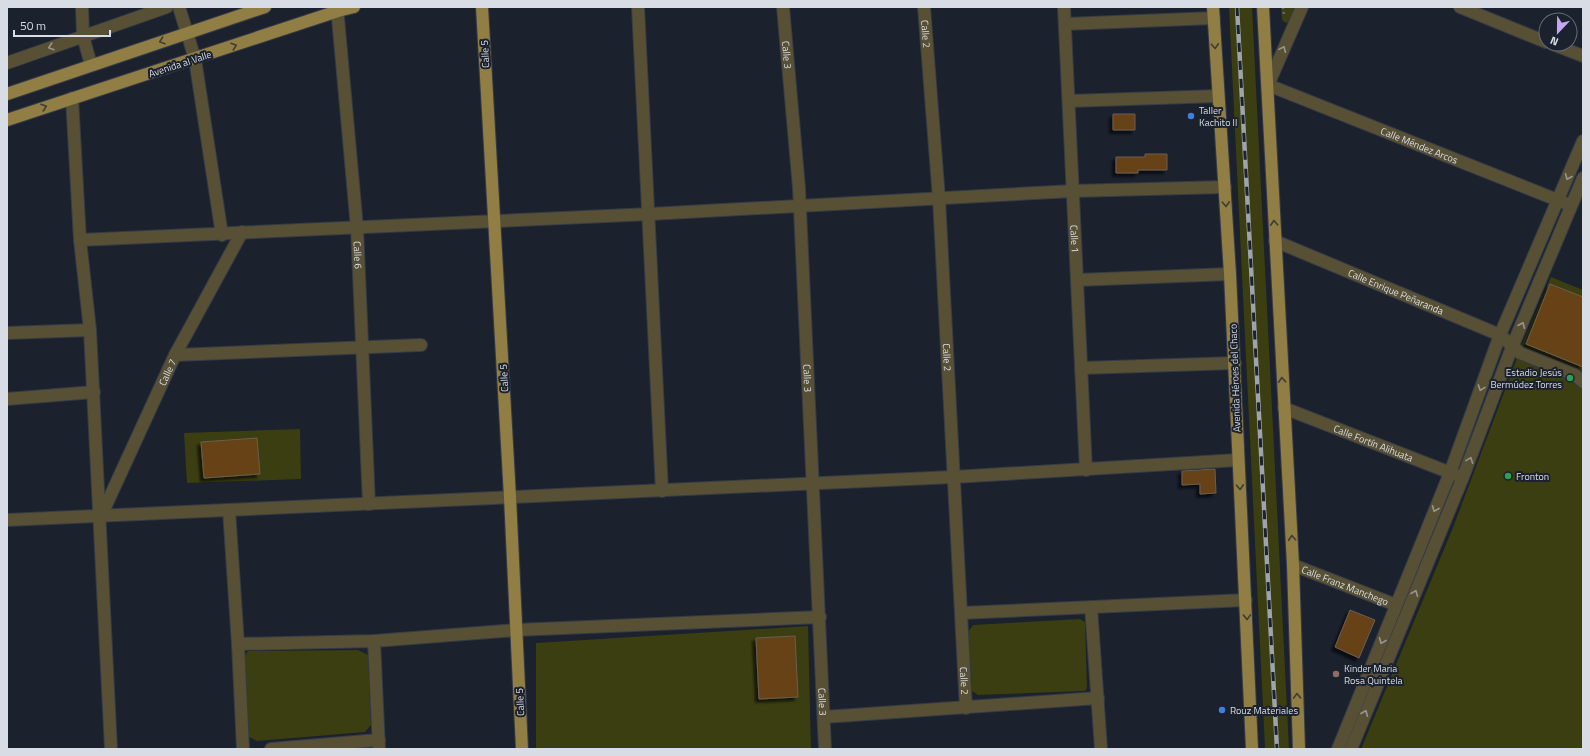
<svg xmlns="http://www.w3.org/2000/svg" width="1590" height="756" viewBox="0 0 1590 756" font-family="'Titillium Web',sans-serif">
	<defs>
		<filter id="shadow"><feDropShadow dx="-3.5" dy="3.5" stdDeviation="1" flood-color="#0009"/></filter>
	</defs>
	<rect width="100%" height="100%" fill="#1b212d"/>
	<path fill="#3a3e11" d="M1229,7H1252L1289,749H1265Z
		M1281,7H1295L1290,21L1286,23L1282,20Z
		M1551,277L1583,290V749H1361L1452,530L1522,345Z
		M300,429L301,479L187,483L184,433Z
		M1080,619L1085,622L1087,688L1085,691L978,695L972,691L968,632L973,625Z
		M808,626L811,749H536V643Z
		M358,650L368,655L371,725L365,732L257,741L249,737L244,657L248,651Z"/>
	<path fill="#664216" stroke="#6a5e52" filter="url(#shadow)" d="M1113,114H1135V130H1113Z
		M1145,154H1167V170H1138V173H1116V157H1145Z
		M1550,284L1583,297V367L1526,344Z
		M257,438L260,474L204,478L201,442Z
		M1215,469L1216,493L1200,494V484L1182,485V471Z
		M1350,610L1375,620L1359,658L1335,647Z
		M795,636L798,697L759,699L756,638Z"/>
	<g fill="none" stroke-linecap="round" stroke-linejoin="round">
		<defs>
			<g id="minor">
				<path d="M82,7L83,36L91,65"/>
				<path d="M179,7L195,59L222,235"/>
				<path id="s1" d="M337,7L357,228L369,504"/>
				<path d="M638,7L662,491"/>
				<path id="s2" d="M783,7L799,188L825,749"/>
				<path id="s3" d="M924,7L939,199L966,708"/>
				<path id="s4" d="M1064,7L1086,470"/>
				<path id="s5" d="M1302,7L1268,85L1565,203"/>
				<path d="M1460,7L1546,42"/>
				<path d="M1065,24L1214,18"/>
				<path d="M1552,44L1583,56"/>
				<path d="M7,63L167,7"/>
				<path d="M72,98L80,240L90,330L111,749"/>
				<path d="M1069,101L1218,96"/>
				<path d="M80,240L650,214L1073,191L1225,187"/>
				<path id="s6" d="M1275,241L1500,335L1520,353L1575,375L1583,382"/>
				<path d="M1077,280L1230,274"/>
				<path d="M7,333L90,330"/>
				<path d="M175,355L421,345"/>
				<path d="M1081,368L1235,363"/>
				<path d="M7,399L94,392"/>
				<path id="s7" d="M1284,408L1456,475"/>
				<path d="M229,510L238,644L243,749"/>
				<path id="s8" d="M102,514L175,355L242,232"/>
				<path d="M7,520L953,477L1238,460"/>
				<path id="s9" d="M1293,565L1396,605"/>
				<path d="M1091,607L1101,749"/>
				<path d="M961,613L1246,600"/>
				<path d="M374,641L379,749"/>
				<path d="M238,644L374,641L516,630L820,617"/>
				<path d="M824,717L1098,698"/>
				<path d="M271,749L379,740"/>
				<path d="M1338,749L1450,473L1500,335L1583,141"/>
				<path d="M1351,749L1463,477L1512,347L1583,178"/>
			</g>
			<path id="major" d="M482,7L510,497L522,749
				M1213,7L1230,274L1252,749
				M1263,7L1293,565L1299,749
				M7,94L265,7
				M7,120L338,11L354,7"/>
		</defs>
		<use href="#minor" stroke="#353b47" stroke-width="14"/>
		<use href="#major" stroke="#353b47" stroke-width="14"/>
		<path stroke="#656a75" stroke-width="2.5" stroke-dasharray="2 3" stroke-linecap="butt" d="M1283,7L1284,16"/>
		<use href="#minor" stroke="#585035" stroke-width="12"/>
		<use href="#major" stroke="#907e44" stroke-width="12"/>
		<defs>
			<path id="rail" d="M1237,7L1277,749"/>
		</defs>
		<use href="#rail" stroke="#9ea4ad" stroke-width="4.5"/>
		<use href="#rail" stroke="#1b212d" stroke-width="3" stroke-dasharray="9" stroke-linecap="butt"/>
	</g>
	<defs><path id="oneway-chevron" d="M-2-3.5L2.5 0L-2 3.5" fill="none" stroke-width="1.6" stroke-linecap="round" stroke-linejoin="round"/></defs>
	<g stroke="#3e3d34">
		<use href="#oneway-chevron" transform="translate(162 41) rotate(161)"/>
		<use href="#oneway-chevron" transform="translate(234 46) rotate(-19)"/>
		<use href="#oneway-chevron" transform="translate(1215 46) rotate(87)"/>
		<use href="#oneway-chevron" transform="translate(44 107) rotate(-19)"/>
		<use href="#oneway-chevron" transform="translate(1226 204) rotate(87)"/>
		<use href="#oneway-chevron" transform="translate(1274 223) rotate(-93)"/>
		<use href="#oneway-chevron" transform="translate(1282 380) rotate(-93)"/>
		<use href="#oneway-chevron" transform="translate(1240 487) rotate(87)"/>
		<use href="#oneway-chevron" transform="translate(1292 538) rotate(-94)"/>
		<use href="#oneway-chevron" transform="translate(1247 617) rotate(88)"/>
		<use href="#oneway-chevron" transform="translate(1297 696) rotate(-92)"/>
	</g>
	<g stroke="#98968d">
		<use href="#oneway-chevron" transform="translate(51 47) rotate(161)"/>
		<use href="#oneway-chevron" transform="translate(1283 49) rotate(-66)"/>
		<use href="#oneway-chevron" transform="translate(1568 177) rotate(113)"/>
		<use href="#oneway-chevron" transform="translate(1522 325) rotate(-67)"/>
		<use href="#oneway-chevron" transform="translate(1481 388) rotate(110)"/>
		<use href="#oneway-chevron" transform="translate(1470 460) rotate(-69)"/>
		<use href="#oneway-chevron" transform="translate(1435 509) rotate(112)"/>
		<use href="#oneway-chevron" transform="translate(1415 593) rotate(-68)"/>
		<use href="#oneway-chevron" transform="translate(1382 641) rotate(112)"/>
		<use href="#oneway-chevron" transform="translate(1365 713) rotate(-68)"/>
	</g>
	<g fill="#3f7fe0" stroke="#1b212d" stroke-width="1.5">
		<circle cx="1191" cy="116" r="4"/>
		<circle cx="1222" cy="710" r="4"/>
	</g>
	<g fill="#2e9e5b" stroke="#1b212d" stroke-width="1.5">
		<circle cx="1570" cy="378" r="4"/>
		<circle cx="1508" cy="476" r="4"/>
	</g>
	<circle fill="#8d6e63" stroke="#1b212d" stroke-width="1.5" cx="1336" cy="674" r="4"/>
	<g text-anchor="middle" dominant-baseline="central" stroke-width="4" stroke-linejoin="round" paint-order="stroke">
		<g font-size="10" fill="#d8dde5" stroke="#1b212d">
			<text stroke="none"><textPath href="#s3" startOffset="27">Calle 2</textPath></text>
			<text transform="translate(485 54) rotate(-93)">Calle 5</text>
			<text stroke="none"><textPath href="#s2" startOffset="48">Calle 3</textPath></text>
			<text transform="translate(180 64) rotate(-18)">Avenida al Valle</text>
			<text stroke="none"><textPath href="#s5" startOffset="248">Calle Méndez Arcos</textPath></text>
			<text stroke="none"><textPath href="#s4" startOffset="232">Calle 1</textPath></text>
			<text stroke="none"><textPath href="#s1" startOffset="249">Calle 6</textPath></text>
			<text stroke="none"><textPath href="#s6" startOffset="131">Calle Enrique Peñaranda</textPath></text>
			<text stroke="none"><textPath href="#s3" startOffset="351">Calle 2</textPath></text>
			<text stroke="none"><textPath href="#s8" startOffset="156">Calle 7</textPath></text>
			<text transform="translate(504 378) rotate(-93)">Calle 5</text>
			<text stroke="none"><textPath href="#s2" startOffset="372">Calle 3</textPath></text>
			<text transform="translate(1235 378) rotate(-92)">Avenida Héroes del Chaco</text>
			<text stroke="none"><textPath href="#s7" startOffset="96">Calle Fortín Alihuata</textPath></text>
			<text stroke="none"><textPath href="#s9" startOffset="56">Calle Franz Manchego</textPath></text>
			<text stroke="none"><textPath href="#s3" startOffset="675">Calle 2</textPath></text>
			<text stroke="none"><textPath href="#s2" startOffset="696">Calle 3</textPath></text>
			<text transform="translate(520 702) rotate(-93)">Calle 5</text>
		</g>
		<g font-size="10" fill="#d8dde5" stroke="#1b212d" text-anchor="start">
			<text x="1199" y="110">Taller<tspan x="1199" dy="12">Kachito ll</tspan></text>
			<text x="1562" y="372" text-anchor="end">Estadio Jesús<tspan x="1562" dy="12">Bermúdez Torres</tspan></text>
			<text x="1516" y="476">Fronton</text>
			<text x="1344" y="668">Kinder Maria<tspan x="1344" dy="12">Rosa Quintela</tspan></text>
			<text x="1230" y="710">Rouz Materiales</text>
		</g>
	</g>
	<rect width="1590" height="756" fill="none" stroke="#d8dde5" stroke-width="16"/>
	<g transform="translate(1558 32) rotate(202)"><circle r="19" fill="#1b212d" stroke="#676c77"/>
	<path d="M0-3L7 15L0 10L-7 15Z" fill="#c5a6f0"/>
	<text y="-6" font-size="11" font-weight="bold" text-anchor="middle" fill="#d8dde5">N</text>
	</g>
	<path d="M14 30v6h96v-6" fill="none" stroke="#d8dde5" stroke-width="2"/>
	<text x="20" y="30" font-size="12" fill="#d8dde5" stroke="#1b212d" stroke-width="3" paint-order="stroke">50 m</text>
</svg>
